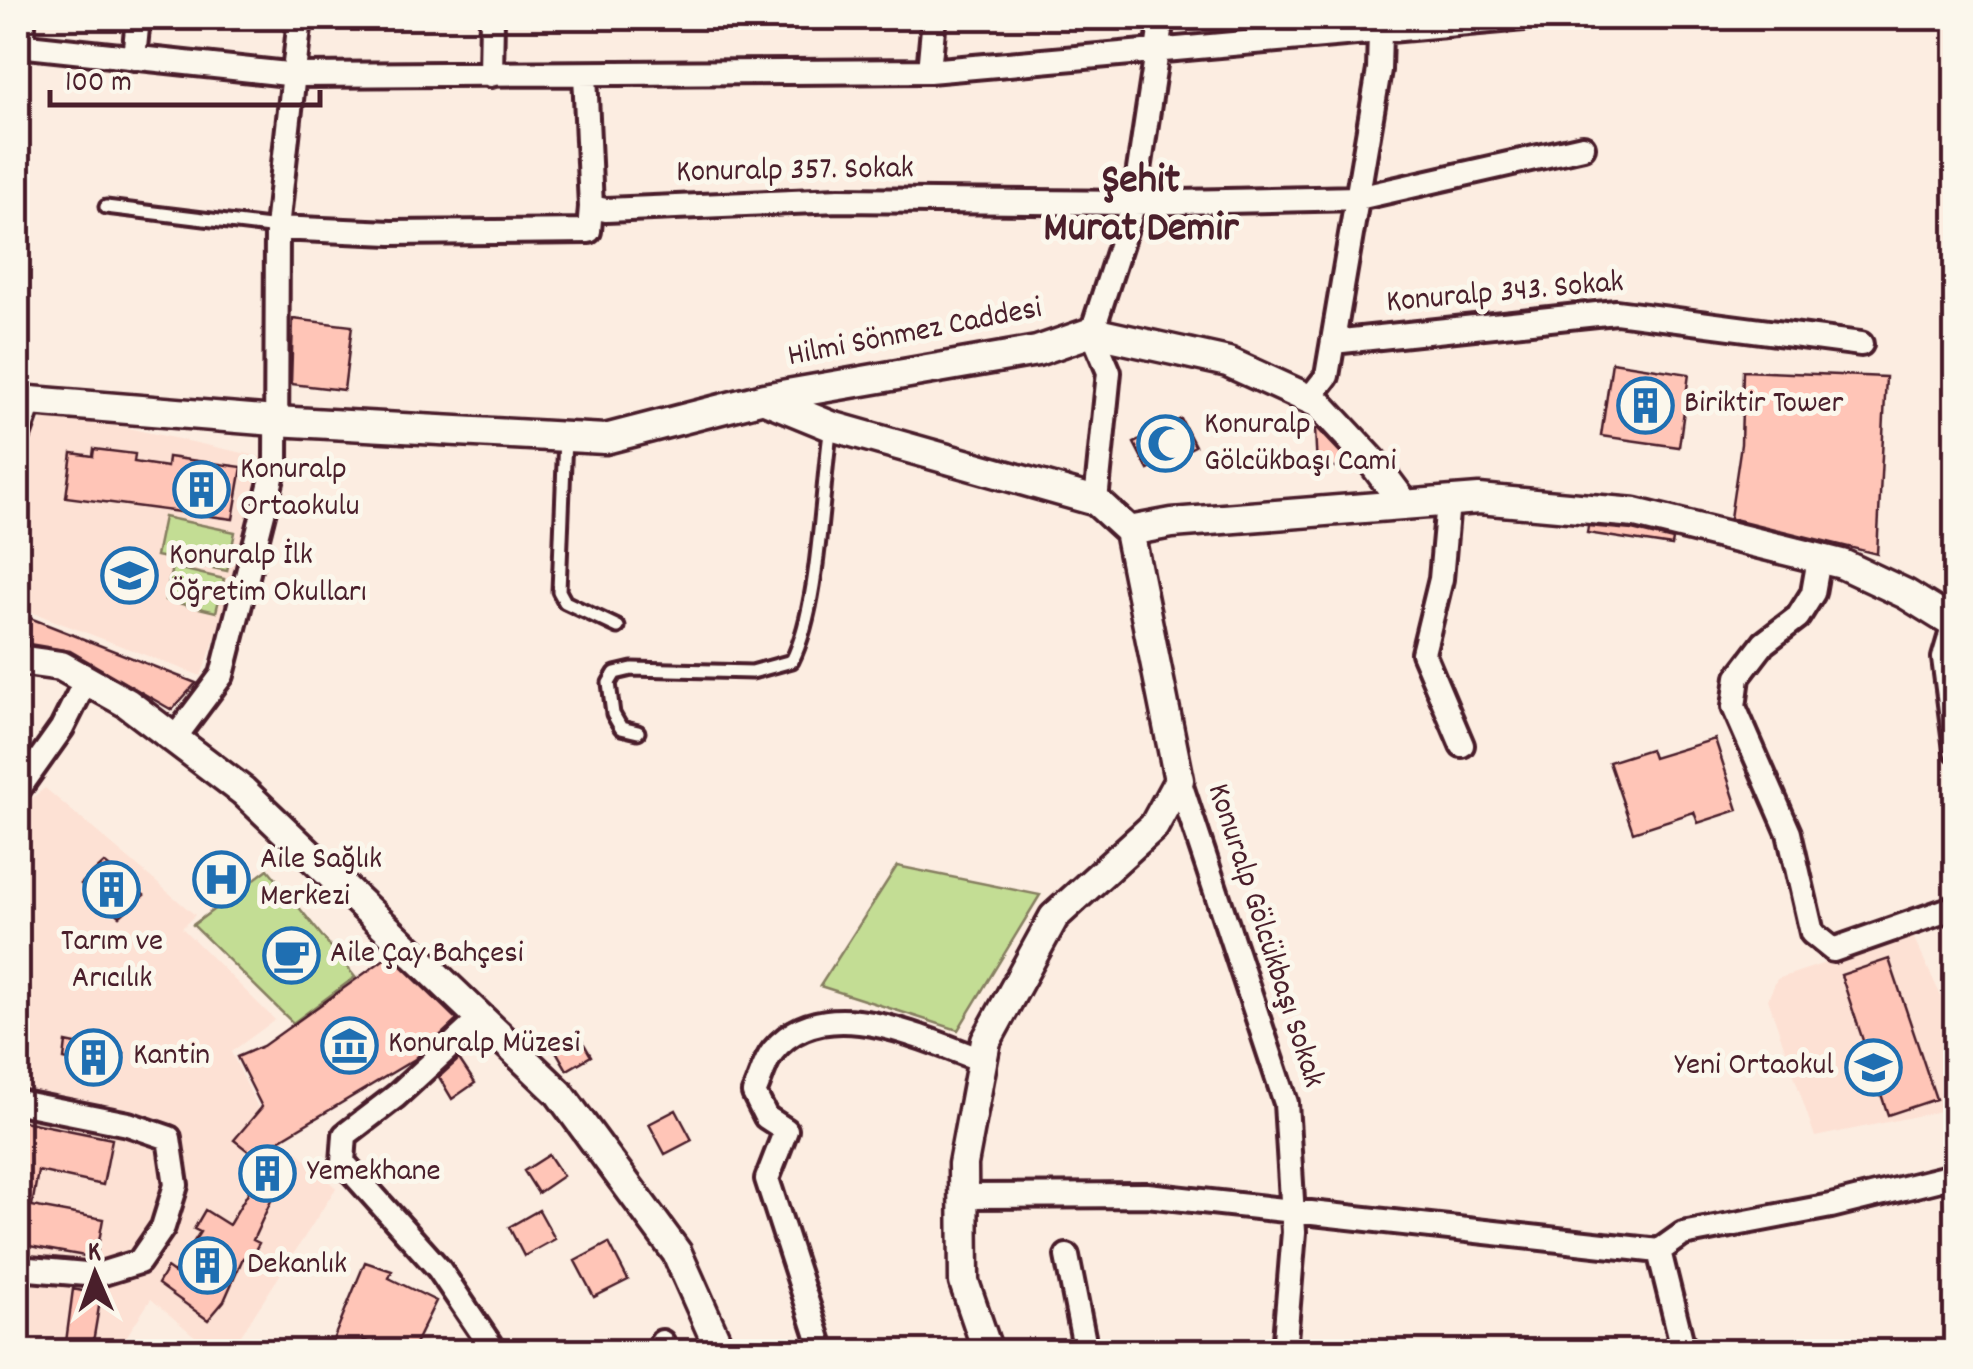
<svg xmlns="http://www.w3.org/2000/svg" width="1973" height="1369" viewBox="0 0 1973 1369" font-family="Dekko,sans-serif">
	<rect width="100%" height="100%" fill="#fcede1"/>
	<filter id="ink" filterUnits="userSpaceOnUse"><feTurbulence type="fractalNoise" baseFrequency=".01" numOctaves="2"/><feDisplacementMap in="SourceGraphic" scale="20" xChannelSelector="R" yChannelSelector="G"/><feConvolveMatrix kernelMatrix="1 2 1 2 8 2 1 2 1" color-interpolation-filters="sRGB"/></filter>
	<g filter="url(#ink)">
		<path fill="#fde1d4" d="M44,416L123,427L266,458L221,623L201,676L26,610L23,452Z
			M45,788L195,915L182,928L275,1020L231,1052L264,1120L336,1188L231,1351H212L151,1299L117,1351L18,1352V809Z
			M1912,934L1955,1026V1108L1815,1137L1768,999L1777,979Z"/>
		<path fill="#c3dd94" stroke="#867e60" stroke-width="2.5" d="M164,517L235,532L227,571L156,556Z
			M172,567L224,579L216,612L165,600Z
			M897,866L1040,895L958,1030L820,986Z
			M268,869L355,977L293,1023L193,925Z"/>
		<path fill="#ffc5b7" stroke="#4a1f2b" stroke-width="2.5" d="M293,319L352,326L344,390L291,384Z
			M1612,362L1689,374L1679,447L1601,436Z
			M1743,371L1886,377L1877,554L1730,518L1741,444Z
			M1181,419L1195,446L1148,470L1134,443Z
			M1315,429H1318L1353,466L1317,468Z
			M94,449L135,454L134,462L167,467L168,457L242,467L233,519L66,497L72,453L93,456Z
			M1588,526L1632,530L1673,540L1672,546L1587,533Z
			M30,618L196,683L172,710L70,651L29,644Z
			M1715,739L1738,810L1698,823L1694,812L1633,832L1609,762L1650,749L1653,758Z
			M215,856L244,880L227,901L198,878Z
			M104,863L144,895L120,916L81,884Z
			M390,955L457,1020L415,1059L271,1145L282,1155L272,1168L281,1179L253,1240L259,1243L249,1261L243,1258L224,1301L208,1320L158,1284L167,1268L174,1273L200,1232L194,1229L205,1210L229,1225L265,1164L234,1140L262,1107L237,1057L263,1046Z
			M1889,959L1936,1099L1888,1115L1841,975Z
			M577,1032L591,1056L567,1070L553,1046Z
			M66,1042L124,1054L119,1072L64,1059Z
			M459,1059L475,1083L452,1099L439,1077Z
			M676,1110L692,1140L665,1154L649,1124Z
			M18,1120L112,1139L103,1185L38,1171L32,1206L103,1219L96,1258L18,1244Z
			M549,1155L563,1176L538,1193L524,1171Z
			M539,1210L555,1239L524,1256L509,1227Z
			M609,1243L628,1280L594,1297L575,1261Z
			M365,1262L392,1271L389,1278L436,1301L411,1352H387L364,1340L359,1352H328Z
			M73,1289L101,1295L92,1348L66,1342Z"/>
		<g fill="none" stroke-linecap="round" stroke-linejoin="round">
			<defs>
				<path id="service" d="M106,207L277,228
					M565,437L559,591L565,602L618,627
					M638,732L621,728L613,714L609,683L615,673L632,669L752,672L792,661C820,605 821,492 831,426"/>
				<path id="minor" d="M18,45L297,75L929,71L1524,18
					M23,46V18
					M134,58L138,18
					M929,71L934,18
					M585,74L591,207L606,210L839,200L1134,203L1358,198L1583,147
					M491,75L492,18
					M277,228L391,233L589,231L591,207
					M1333,342L1616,312L1861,344
					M1309,399L1327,376L1379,70L1380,32
					M18,436L30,402
					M1096,501L1109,372L1092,332L1134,203L1162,18
					M1448,502L1441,579L1423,653L1462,745
					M1819,559L1813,593L1798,617L1764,643L1738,677L1734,707L1789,833L1812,933L1833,950L1956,907
					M1954,624L1944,658L1956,750
					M174,739L222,675L276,462L277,228L300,18
					M1179,780L1286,1103L1294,1232L1284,1352
					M18,790L62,728L86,680
					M481,1018L396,1096L345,1135L343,1162L439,1269L495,1352
					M18,1102L128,1124L169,1138L176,1185L163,1227L139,1262L97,1275L18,1268
					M964,1196L1147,1195L1659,1251
					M1067,1256L1086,1352
					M662,1342L666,1352
					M823,1352L767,1179L786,1130L766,1117L754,1093C760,1081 764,1062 773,1051C824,989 923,1039 982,1060
					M1684,1352L1659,1251L1683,1234L1831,1206L1956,1175"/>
				<path id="tertiary" d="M765,399L831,426L1096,501L1129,531
					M18,400L275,421L605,439L764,398L1037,351L1092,332L1228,362L1318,403L1372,461L1405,505
					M1129,531L1172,523L1479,499L1635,513L1842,564L1906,594L1956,625
					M18,660L61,666L127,703L243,791L559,1093L677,1253L721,1352
					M988,1352L964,1282L963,1164L986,1041L1054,917L1154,826L1179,780L1129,531"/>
			</defs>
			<use href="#service" stroke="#4a1f2b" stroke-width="19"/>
			<use href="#minor" stroke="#4a1f2b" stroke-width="30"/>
			<use href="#tertiary" stroke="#4a1f2b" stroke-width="35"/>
			<use href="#service" stroke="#fbf7ec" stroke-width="11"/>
			<use href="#minor" stroke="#fbf7ec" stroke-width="22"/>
			<use href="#tertiary" stroke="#fbf7ec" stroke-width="28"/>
		</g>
	</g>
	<defs>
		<symbol id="building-ring" viewBox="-11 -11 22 22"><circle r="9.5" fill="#fbf7ec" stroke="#1f6fb2" stroke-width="1.5"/><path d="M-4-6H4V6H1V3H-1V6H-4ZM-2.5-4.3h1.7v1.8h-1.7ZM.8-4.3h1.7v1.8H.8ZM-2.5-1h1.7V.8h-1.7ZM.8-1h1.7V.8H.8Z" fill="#1f6fb2"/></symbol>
		<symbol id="mosque-ring" viewBox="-11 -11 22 22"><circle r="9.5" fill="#fbf7ec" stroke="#1f6fb2" stroke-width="1.5"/><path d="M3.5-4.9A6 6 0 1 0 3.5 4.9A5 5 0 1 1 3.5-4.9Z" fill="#1f6fb2"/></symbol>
		<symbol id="school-ring" viewBox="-11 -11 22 22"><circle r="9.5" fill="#fbf7ec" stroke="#1f6fb2" stroke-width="1.5"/><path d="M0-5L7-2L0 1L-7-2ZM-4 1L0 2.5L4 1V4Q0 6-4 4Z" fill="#1f6fb2"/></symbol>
		<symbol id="hospital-ring" viewBox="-11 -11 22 22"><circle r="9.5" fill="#fbf7ec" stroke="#1f6fb2" stroke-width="1.5"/><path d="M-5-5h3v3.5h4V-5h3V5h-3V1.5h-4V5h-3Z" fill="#1f6fb2"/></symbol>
		<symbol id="cafe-ring" viewBox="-11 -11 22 22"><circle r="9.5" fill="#fbf7ec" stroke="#1f6fb2" stroke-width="1.5"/><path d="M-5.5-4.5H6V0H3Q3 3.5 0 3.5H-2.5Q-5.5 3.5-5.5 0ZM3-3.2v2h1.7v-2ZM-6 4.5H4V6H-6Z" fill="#1f6fb2"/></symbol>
		<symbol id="museum-ring" viewBox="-11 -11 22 22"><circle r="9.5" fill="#fbf7ec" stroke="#1f6fb2" stroke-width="1.5"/><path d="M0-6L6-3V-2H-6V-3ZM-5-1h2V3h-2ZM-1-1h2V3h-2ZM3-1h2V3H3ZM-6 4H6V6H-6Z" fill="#1f6fb2"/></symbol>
	</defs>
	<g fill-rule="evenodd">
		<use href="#building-ring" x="1614" y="374" width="63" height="63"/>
		<use href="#mosque-ring" x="1134" y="412" width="63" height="63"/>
		<use href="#building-ring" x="170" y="458" width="63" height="63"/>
		<use href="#school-ring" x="98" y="544" width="63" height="63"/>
		<use href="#hospital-ring" x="190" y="848" width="63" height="63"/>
		<use href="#building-ring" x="80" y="858" width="63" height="63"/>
		<use href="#cafe-ring" x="260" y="924" width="63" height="63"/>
		<use href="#museum-ring" x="318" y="1014" width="63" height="63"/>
		<use href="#building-ring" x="62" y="1026" width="63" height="63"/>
		<use href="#school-ring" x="1842" y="1036" width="63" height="63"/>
		<use href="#building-ring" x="236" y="1142" width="63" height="63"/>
		<use href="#building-ring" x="176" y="1234" width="63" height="63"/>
	</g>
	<g text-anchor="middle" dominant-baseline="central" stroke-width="10" stroke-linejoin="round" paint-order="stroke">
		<g font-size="32" fill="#4a1f2b" stroke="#fbf7ec">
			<text transform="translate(795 172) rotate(-1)">Konuralp 357. Sokak</text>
			<text transform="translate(1505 294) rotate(-5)">Konuralp 343. Sokak</text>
			<text transform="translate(915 334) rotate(-11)">Hilmi Sönmez Caddesi</text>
			<text transform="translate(1264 936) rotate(72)">Konuralp Gölcükbaşı Sokak</text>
		</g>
		<g font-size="32" fill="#4a1f2b" stroke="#fbf7ec" text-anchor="start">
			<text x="1684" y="405">Biriktir Tower</text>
			<text x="1204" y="426">Konuralp<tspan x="1204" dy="37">Gölcükbaşı Cami</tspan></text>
			<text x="240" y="471">Konuralp<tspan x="240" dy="37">Ortaokulu</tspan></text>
			<text x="169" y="557">Konuralp İlk<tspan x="169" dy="37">Öğretim Okulları</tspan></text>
			<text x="260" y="861">Aile Sağlık<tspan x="260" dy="37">Merkezi</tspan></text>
			<text x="112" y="943" text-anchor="middle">Tarım ve<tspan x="112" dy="37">Arıcılık</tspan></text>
			<text x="330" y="955">Aile Çay Bahçesi</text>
			<text x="388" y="1045">Konuralp Müzesi</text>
			<text x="133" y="1057">Kantin</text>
			<text x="1834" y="1067" text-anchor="end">Yeni Ortaokul</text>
			<text x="307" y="1173">Yemekhane</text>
			<text x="247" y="1266">Dekanlık</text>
		</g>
		<g font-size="42" font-weight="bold" fill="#4a1f2b" stroke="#fbf7ec">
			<text x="1141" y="183">Şehit<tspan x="1141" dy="48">Murat Demir</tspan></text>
		</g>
	</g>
	<rect width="1973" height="1369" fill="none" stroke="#fbf7ec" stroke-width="60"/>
	<rect x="30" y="30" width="1913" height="1309" fill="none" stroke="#4a1f2b" stroke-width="4" filter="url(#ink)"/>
	<g transform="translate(95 1274) rotate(358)" stroke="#fbf7ec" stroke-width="8" paint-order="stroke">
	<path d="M0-8L18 38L0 25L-18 38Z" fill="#4a1f2b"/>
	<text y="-15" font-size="28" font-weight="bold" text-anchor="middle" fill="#4a1f2b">K</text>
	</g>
	<path d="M50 90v15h270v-15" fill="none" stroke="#4a1f2b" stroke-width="5"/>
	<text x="65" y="90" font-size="30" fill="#4a1f2b" stroke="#fbf7ec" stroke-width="8" paint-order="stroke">100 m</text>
</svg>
